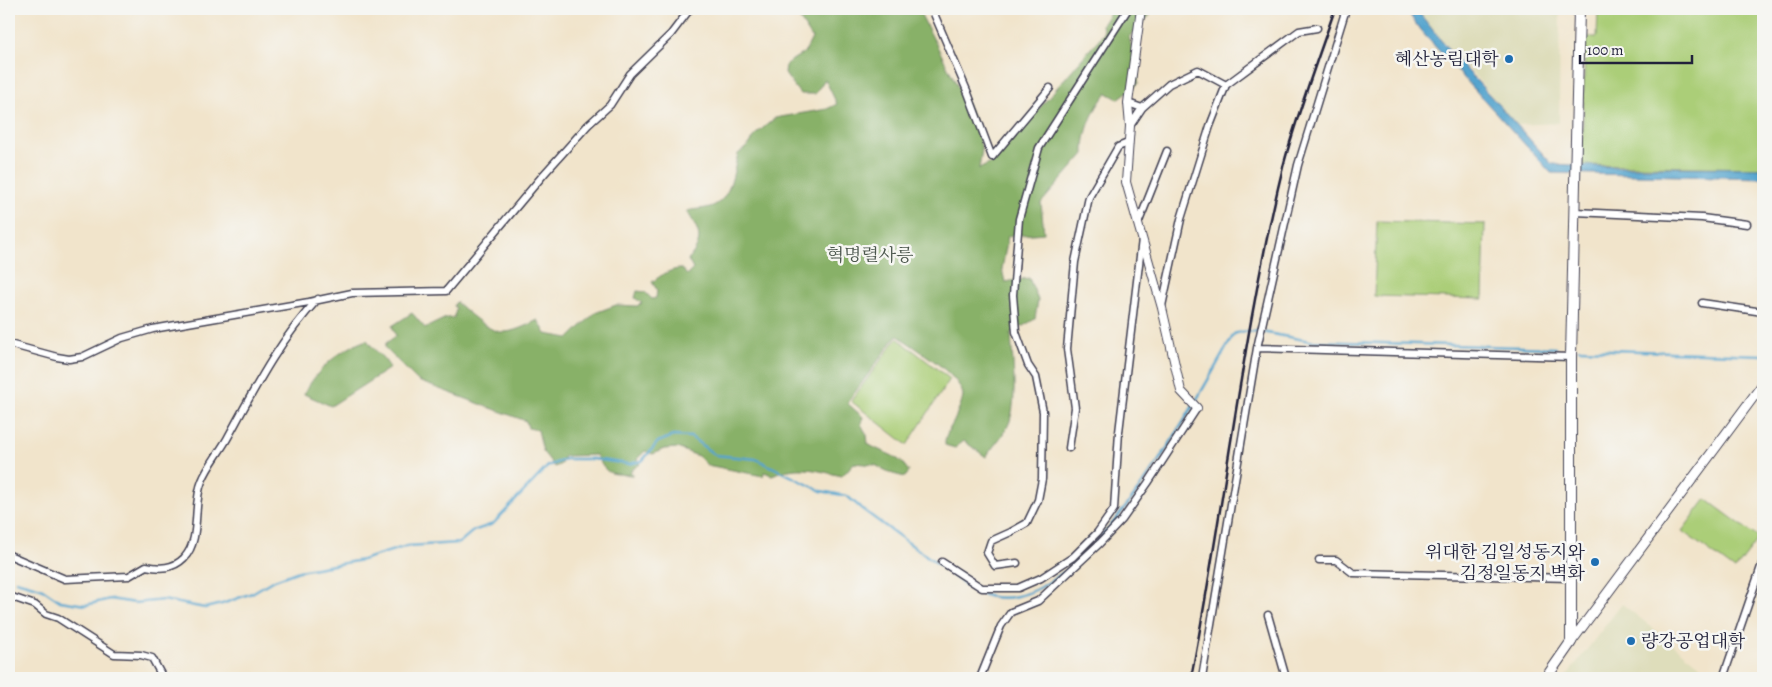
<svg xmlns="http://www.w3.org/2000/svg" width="1772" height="687" viewBox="0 0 1772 687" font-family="Alegreya,'Noto Serif KR',serif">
	<rect width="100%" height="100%" fill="#f6f6f2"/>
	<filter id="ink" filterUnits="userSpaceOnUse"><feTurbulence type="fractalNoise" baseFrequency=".02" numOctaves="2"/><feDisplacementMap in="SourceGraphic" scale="10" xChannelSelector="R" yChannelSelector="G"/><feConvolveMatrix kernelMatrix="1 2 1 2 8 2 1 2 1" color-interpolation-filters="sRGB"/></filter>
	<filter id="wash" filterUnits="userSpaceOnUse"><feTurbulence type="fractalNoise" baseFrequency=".0096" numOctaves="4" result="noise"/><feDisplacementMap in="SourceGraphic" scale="20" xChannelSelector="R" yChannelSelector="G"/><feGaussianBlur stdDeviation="1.12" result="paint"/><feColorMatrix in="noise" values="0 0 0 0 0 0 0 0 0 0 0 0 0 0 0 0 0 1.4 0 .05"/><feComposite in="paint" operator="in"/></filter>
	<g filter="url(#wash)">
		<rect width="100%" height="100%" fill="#f1e4cb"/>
		<path fill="#deddbb" d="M1416,9H1560L1559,123L1516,125L1470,70L1430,28Z
			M1622,604L1715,677V678H1565Z"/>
		<path fill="#abce78" stroke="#66785a" d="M1598,9H1763V168L1582,165L1585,37H1597Z
			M1377,221L1485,224L1483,299L1374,296Z
			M897,338L950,379L907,445L851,401Z
			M1706,499L1759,538L1735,570L1682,531Z"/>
		<path fill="#88b168" stroke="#556a52" d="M793,9H918L974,118L982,150L979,169L993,162L1104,33L1102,25L1112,9H1156L1129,37L1138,71V84L1118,99L1107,93C1093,108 1083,134 1084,154L1041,203L1044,233L1008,236L1002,269L1005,282L1029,278L1038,300L1035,319L1011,333C1012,359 1018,395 1010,421C1006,433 993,446 986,457L964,441L955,448L945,445C944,432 954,426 957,413C959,408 963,400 963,395C960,374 914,348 897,335L847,403L863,417L861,424L867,435L868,444C885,455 898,453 909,472L905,477L893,474L875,465L854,463L842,476C814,470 800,464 772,475L764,472L763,476L707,465L698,456L677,448L664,449L653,454L645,451L637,459L640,464L630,471L633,475C609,473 608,477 596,455L564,456L561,464L555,467L543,452L538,430L528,428L526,421L418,381L385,348L386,343L396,336L392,326L412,313L425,328L446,318H454L456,309L454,305L456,302C466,311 488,331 501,332C513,333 527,325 538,320L546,334L569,338L595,313L616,305L637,306L642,303L635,298L637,291L645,292L652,299L656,298L657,290L652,282C662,275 669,269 682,269L687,275L693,269L688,260C705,239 700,233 687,211C694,209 704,209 710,207C732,200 733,171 738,154L749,145L756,134L775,118L827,109L837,104L825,79L815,94H800L785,74L786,64L805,52L812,38Z
			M367,340C375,352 383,355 390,368L331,406L304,394C317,369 340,349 367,340Z"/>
		<path fill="#54a4ce" stroke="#3b6384" d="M1406,9H1416L1448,49L1552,164L1616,167L1763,168V178L1551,173L1420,30Z"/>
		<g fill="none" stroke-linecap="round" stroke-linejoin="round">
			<path stroke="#54a4ce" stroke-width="2.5" d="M1579,349L1763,355
				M16,581L41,588L60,601L86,605L110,599L135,603L163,600L205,608L222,604L252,593L272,581L299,571L362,560L407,546L459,543L473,531L493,524L548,466L566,459H593L629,464L642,461L658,442L673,436L691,437L715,455L756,459L821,491L847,496L862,509C889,529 917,549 945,569C955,577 967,588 979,593C1075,634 1196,400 1234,334L1240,332L1256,331L1310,341L1556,348"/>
		</g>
	</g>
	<g filter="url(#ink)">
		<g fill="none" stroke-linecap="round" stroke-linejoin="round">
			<defs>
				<path id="minor" d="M932,9L968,93L992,157L1050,88
					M1128,103L1142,108L1130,126
					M1142,108L1169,84L1198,70L1226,85
					M1575,212L1702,218L1747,224
					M1138,224L1167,151
					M1702,303L1763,312
					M1162,306L1181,219L1210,126L1226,85L1299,31L1317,28
					M9,344L57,357L69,359L82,357L122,338L153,329L309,302L352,293L446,291L544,174L588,125L610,105L630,74L671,34L690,9
					M1257,348L1298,165L1346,9
					M1069,448L1075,408L1067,349L1075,262L1089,197L1118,147L1128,143
					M9,555L65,579L129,576L146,566C160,569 173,569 184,558C202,539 192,504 202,481C208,466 219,453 227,439C255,388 278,342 318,299
					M1319,560H1336L1353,573L1571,578
					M942,562L982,588H1018L1041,578L1073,557L1097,533L1114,509L1119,432L1142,239
					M1017,563L995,566L987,553L991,541L1011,532L1027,523L1038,500L1042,479L1043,412L1036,377L1028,365L1016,332L1013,295L1019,219L1039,148L1128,9
					M9,596L35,605L46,614L58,618L114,654L141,655L152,658L163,678
					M1268,615L1286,678
					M980,678L1001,626L1011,612L1038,601L1100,543L1122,520L1148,483L1197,408
					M1202,678L1257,348L1571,357
					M1723,678L1763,561"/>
				<path id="tertiary" d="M1141,9L1128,103L1130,126L1126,182L1162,308L1181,391L1197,408"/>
				<path id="secondary" d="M1571,642L1763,384"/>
				<path id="primary" d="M1546,678L1571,642V357L1579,9"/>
			</defs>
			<use href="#minor" stroke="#413f51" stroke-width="9"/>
			<use href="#tertiary" stroke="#413f51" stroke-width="10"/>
			<use href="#secondary" stroke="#413f51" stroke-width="11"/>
			<use href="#primary" stroke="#413f51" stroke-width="12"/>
			<use href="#minor" stroke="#fff" stroke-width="6"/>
			<use href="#tertiary" stroke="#fff" stroke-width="8"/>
			<use href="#secondary" stroke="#fff" stroke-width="9"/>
			<use href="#primary" stroke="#fff" stroke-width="10"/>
			<path stroke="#22223b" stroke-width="2.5" d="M1191,678C1224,509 1242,335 1283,167C1297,114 1317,61 1335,9"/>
		</g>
	</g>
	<g fill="#1f6fb2" stroke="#f6f6f2" stroke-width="2">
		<circle cx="1509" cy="59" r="5"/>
		<circle cx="1595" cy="562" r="5"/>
		<circle cx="1631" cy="641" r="5"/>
	</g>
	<g text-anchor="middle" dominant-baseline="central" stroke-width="5" stroke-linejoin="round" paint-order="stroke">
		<g font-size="18" fill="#22223b" stroke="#f6f6f2" text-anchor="end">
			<text x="1499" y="59">혜산농림대학</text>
			<text x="1585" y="552">위대한 김일성동지와<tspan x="1585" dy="21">김정일동지 벽화</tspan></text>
			<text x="1641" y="641" text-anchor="start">량강공업대학</text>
		</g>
		<g font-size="18" fill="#4b564d" stroke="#f6f6f2">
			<text x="870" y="255">혁명렬사릉</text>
		</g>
	</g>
	<rect width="1772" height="687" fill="none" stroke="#f6f6f2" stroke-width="30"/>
	<path d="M1580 55v8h112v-8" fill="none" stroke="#22223b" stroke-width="2.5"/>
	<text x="1587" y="55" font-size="15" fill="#22223b" stroke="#f6f6f2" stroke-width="4" paint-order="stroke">100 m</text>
</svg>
